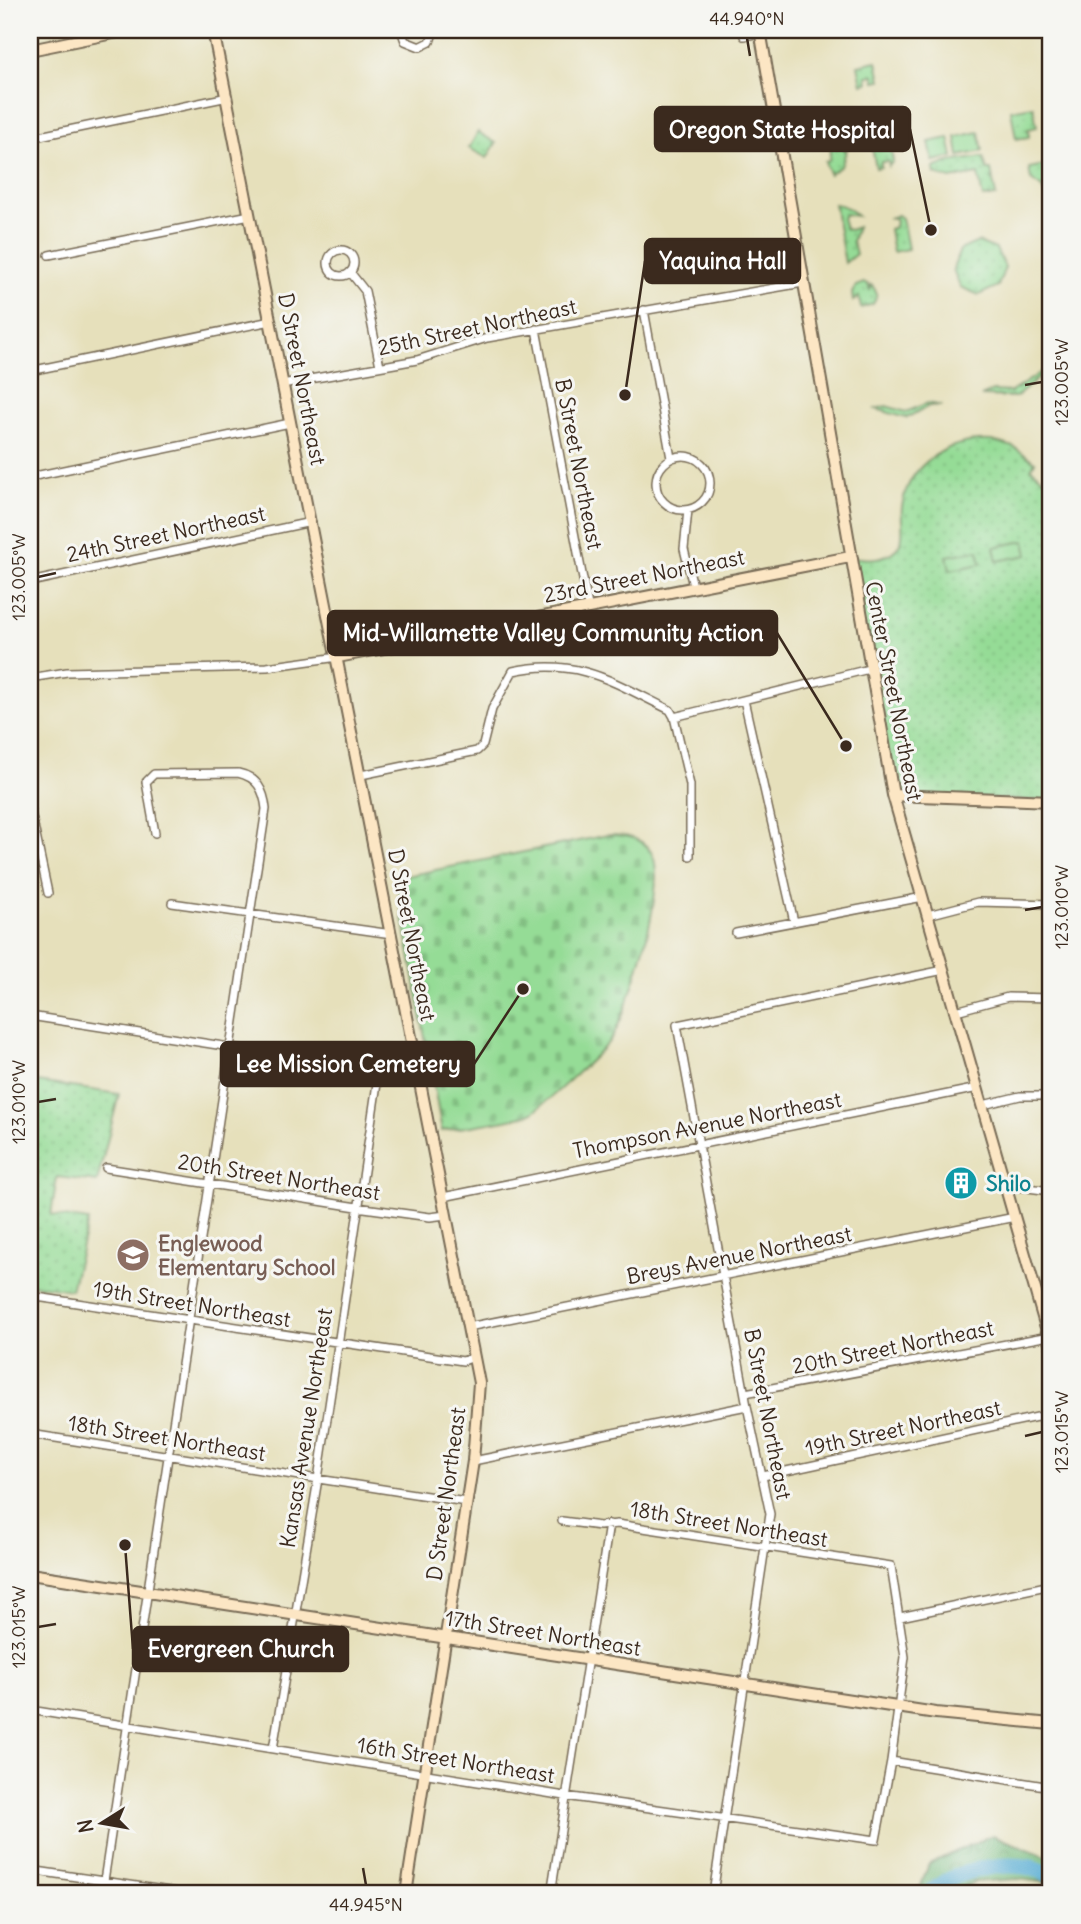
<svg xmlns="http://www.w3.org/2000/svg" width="1081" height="1924" viewBox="0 0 1081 1924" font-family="Delius,sans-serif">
	<defs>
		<pattern id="grass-dots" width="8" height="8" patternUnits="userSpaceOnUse" patternTransform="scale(1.75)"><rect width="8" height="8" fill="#95dc96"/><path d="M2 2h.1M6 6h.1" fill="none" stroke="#81bd81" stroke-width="1.8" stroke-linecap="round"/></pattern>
		<pattern id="forest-crowns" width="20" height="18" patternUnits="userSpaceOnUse" patternTransform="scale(1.75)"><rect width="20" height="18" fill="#78bc7f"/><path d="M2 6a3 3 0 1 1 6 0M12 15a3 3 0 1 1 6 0" fill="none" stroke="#649967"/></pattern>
		<pattern id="cemetery-stones" width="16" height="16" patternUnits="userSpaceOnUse" patternTransform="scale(1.75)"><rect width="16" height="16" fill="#95dc96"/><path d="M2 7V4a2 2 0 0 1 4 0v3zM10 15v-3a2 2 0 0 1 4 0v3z" fill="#81bd81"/></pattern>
	</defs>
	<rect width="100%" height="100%" fill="#f6f6f2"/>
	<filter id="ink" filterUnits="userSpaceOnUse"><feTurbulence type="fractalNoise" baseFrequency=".0143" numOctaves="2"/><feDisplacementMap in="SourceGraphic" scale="14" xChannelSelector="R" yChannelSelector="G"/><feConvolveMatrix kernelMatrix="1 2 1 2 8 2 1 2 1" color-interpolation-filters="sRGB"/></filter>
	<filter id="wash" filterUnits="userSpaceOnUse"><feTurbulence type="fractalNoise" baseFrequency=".00686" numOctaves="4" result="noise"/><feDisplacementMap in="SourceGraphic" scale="28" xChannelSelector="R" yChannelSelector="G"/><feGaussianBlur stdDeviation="1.57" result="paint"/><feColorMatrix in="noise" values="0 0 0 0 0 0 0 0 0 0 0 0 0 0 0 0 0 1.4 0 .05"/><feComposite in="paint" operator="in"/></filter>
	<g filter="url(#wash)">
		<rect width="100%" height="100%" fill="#e6e0bb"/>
		<path fill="url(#grass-dots)" stroke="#68835a" stroke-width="2" d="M877,61L881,80L875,81L874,75L867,76L868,83L862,84L858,65Z
			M1033,106L1037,127L1028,129L1029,137L1016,139L1011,110Z
			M885,118L893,161L889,166L888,161L881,162V167L876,168L867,121Z
			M820,127L836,131L846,143L843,144L844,150L847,149L841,166L829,174L825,162L829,161L832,143L821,139Z
			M478,132L496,143L487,158L469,148Z
			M983,157L987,170H991L996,196L983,198L978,174L950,179L935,174L934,168L949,162Z
			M1045,165L1051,196L1046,198L1042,188L1031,180L1029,168Z
			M834,204C844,205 850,209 857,216L846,214L842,218L845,229L850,230L857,227L852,241L856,254L845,263Z
			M898,215L902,218L908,249L893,252L889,229L895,227L896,220L890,218Z
			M978,242L996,249L1005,267L998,286L979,295L960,287L953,269L960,250Z
			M864,283L868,284L870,291L871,285C877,290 878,297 873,304L861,308L859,297L853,301L852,293L856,286Z
			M1043,371L1046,372L1016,397L981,396L993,391L1011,392Z
			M928,403L942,406H929L906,418L876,409L886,406L906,412Z
			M992,441L1014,447L1035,462L1031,468L1051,485V801L893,795L850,557C865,559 884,561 896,549C907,538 900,521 902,507C908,463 950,438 992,441Z
			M30,1081L119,1094L97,1182L57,1177L51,1215L88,1221L71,1290L30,1284Z"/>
		<path fill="url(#forest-crowns)" stroke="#5a734e" stroke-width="2" d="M992,1835L1051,1858V1889L1049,1883L1018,1879L975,1882L951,1894H918L929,1864Z"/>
		<path fill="url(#cemetery-stones)" stroke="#68835a" stroke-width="2" d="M608,835C625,835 645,837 653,856C666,889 630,1005 613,1036C609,1045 540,1109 531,1113C510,1122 466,1126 442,1131L396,878Z"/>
		<path fill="#95dc96" stroke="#68835a" stroke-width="2" d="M979,132L983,151L959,156L956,137Z
			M949,138L953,157L933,161L929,142Z
			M1025,541L1028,555L997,561L994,547Z
			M978,550L981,564L950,570L947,556Z"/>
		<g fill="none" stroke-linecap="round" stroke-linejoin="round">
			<path stroke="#58add4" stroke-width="16" d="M930,1894C952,1868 1022,1855 1051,1876"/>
		</g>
	</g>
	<g filter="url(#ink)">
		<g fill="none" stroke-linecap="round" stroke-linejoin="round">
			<defs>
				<path id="street" d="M401,30L405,41L420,47L430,42L434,30
					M744,36L760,33
					M30,138L228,97
					M328 263a13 13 0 1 1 26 0a13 13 0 1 1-26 0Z
					M49,255L250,215
					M350,272L365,291L380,366
					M644,310L671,458
					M536,329L588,606
					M30,371L271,321
					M282,384L417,360L487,338L803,283
					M656 483a27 27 0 1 1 54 0a27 27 0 1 1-54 0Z
					M30,477L290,423
					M688,510L684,549L693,586
					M30,582L311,522
					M30,678L67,672L267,667L338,657
					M744,700L794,922
					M674,717L869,669
					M361,775L477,751L483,745L492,709L513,671C578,657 613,682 670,710L674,717L690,785V856
					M30,807L48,893
					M172,903L392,934
					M928,915L978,902L1051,904
					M736,933L923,897
					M956,1011L1008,997L1051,998
					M30,1016L405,1074L419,1072
					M983,1105L1020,1096H1051
					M106,1168L357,1207L430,1217L446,1215
					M1008,1190L1020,1187L1051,1191
					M443,1197L978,1088
					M30,1296L463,1361L474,1357
					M468,1327L1015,1217
					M745,1393L1049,1336
					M30,1434L466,1502
					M473,1461L747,1406
					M763,1476L1051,1414
					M900,1617L1051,1585
					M30,1710L565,1796L876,1840L891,1761L905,1657L891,1566L617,1524L600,1526L562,1521
					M273,1749L318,1479L379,1070
					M891,1761L1051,1787
					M30,1870L190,1894
					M102,1894L266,809C264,790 257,777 238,773L154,774L146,782L155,833
					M551,1894L609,1524
					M713,1894L770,1514L747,1406L677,1025L944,970"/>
				<path id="secondary" d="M213,30L479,1383L473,1461L406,1894
					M760,30L893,795L1051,1345
					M30,50L128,30
					M338,657L850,557
					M893,795L1051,801
					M30,1574L936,1713L1051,1724"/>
			</defs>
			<use href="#street" stroke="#776a55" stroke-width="10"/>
			<use href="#secondary" stroke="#776a55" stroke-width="14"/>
			<use href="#street" stroke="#fff" stroke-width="7"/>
			<use href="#secondary" stroke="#fce6c4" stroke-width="10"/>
		</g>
	</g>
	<path fill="none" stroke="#3b2a1e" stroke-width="2.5" d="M747,38L750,56M1025,385L1042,382M38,577L56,573M1025,910L1042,907M38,1102L56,1099M1025,1436L1042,1432M38,1627L56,1624M363,1868L366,1885"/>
	<defs>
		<symbol id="building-disc" viewBox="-11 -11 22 22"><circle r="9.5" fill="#0f9aa8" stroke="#f6f6f2"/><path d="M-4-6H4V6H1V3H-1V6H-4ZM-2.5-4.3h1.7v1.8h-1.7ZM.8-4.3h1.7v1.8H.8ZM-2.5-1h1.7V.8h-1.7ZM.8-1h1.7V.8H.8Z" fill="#fff"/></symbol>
		<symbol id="school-disc" viewBox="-11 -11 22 22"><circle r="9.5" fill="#8d6e63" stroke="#f6f6f2"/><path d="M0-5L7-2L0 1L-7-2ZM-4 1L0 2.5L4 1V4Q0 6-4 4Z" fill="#fff"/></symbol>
	</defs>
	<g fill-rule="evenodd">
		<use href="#building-disc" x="942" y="1164" width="38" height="38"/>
		<use href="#school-disc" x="114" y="1236" width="38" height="38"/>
	</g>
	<g text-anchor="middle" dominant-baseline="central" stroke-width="6" stroke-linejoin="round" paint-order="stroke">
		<g font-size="21" fill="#3b2a1e" stroke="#f6f6f2">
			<text transform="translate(477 327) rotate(-12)">25th Street Northeast</text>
			<text transform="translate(302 379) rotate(79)">D Street Northeast</text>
			<text transform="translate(579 464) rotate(79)">B Street Northeast</text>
			<text transform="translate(166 534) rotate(-12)">24th Street Northeast</text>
			<text transform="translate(644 576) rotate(-11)">23rd Street Northeast</text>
			<text transform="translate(894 691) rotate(79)">Center Street Northeast</text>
			<text transform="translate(412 935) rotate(79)">D Street Northeast</text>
			<text transform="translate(707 1125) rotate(-11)">Thompson Avenue Northeast</text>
			<text transform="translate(279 1177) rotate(9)">20th Street Northeast</text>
			<text transform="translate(739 1255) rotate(-11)">Breys Avenue Northeast</text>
			<text transform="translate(192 1304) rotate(9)">19th Street Northeast</text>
			<text transform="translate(893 1347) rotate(-11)">20th Street Northeast</text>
			<text transform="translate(768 1414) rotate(79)">B Street Northeast</text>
			<text transform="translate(306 1428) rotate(-81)">Kansas Avenue Northeast</text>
			<text transform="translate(903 1428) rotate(-12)">19th Street Northeast</text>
			<text transform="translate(167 1438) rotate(9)">18th Street Northeast</text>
			<text transform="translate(446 1494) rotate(-82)">D Street Northeast</text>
			<text transform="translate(729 1524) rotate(9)">18th Street Northeast</text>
			<text transform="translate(543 1633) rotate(9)">17th Street Northeast</text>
			<text transform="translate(456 1760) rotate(9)">16th Street Northeast</text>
		</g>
		<g font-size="21" font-weight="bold" fill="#0d838f" stroke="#f6f6f2" text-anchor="start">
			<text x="986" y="1183">Shilo</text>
		</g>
		<g font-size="21" font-weight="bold" fill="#785e54" stroke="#f6f6f2" text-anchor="start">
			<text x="158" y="1243">Englewood<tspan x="158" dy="24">Elementary School</tspan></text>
		</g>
	</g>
	<path fill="none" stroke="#3b2a1e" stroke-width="2.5" d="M931 230L910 129M625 395L645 261M846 746L777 633M523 989L474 1064M125 1545L133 1649"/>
	<g fill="#3b2a1e" stroke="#f6f6f2" stroke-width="2.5">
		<circle cx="931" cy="230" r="7"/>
		<circle cx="625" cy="395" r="7"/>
		<circle cx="846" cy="746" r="7"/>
		<circle cx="523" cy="989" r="7"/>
		<circle cx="125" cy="1545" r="7"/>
	</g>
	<g fill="#3b2a1e" stroke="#3b2a1e" stroke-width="2.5">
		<rect x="655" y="107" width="255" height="44" rx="7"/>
		<rect x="645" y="239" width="155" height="44" rx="7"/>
		<rect x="328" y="611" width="449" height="44" rx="7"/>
		<rect x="221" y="1042" width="253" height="44" rx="7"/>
		<rect x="133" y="1627" width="215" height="44" rx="7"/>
	</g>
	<g font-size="23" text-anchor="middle" font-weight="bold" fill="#fff">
		<text x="782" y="138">Oregon State Hospital</text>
		<text x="723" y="269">Yaquina Hall</text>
		<text x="553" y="641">Mid-Willamette Valley Community Action</text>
		<text x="348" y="1072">Lee Mission Cemetery</text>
		<text x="241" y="1657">Evergreen Church</text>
	</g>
	<rect width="1081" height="1924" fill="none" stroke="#f6f6f2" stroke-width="77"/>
	<g transform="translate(102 1823) rotate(259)" stroke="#f6f6f2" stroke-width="5" paint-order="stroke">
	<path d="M0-5L12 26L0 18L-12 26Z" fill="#3b2a1e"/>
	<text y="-10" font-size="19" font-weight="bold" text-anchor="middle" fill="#3b2a1e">N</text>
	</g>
	<rect x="38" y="38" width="1004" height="1847" fill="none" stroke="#3b2a1e" stroke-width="2.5"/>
	<g font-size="18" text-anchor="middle" fill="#3b2a1e">
		<text x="747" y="25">44.940°N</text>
		<text transform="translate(1062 382) rotate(-90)" y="6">123.005°W</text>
		<text transform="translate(19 577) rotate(-90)" y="6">123.005°W</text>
		<text transform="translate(1062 907) rotate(-90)" y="6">123.010°W</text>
		<text transform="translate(19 1102) rotate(-90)" y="6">123.010°W</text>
		<text transform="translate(1062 1432) rotate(-90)" y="6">123.015°W</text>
		<text transform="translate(19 1627) rotate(-90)" y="6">123.015°W</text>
		<text x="366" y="1911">44.945°N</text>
	</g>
</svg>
